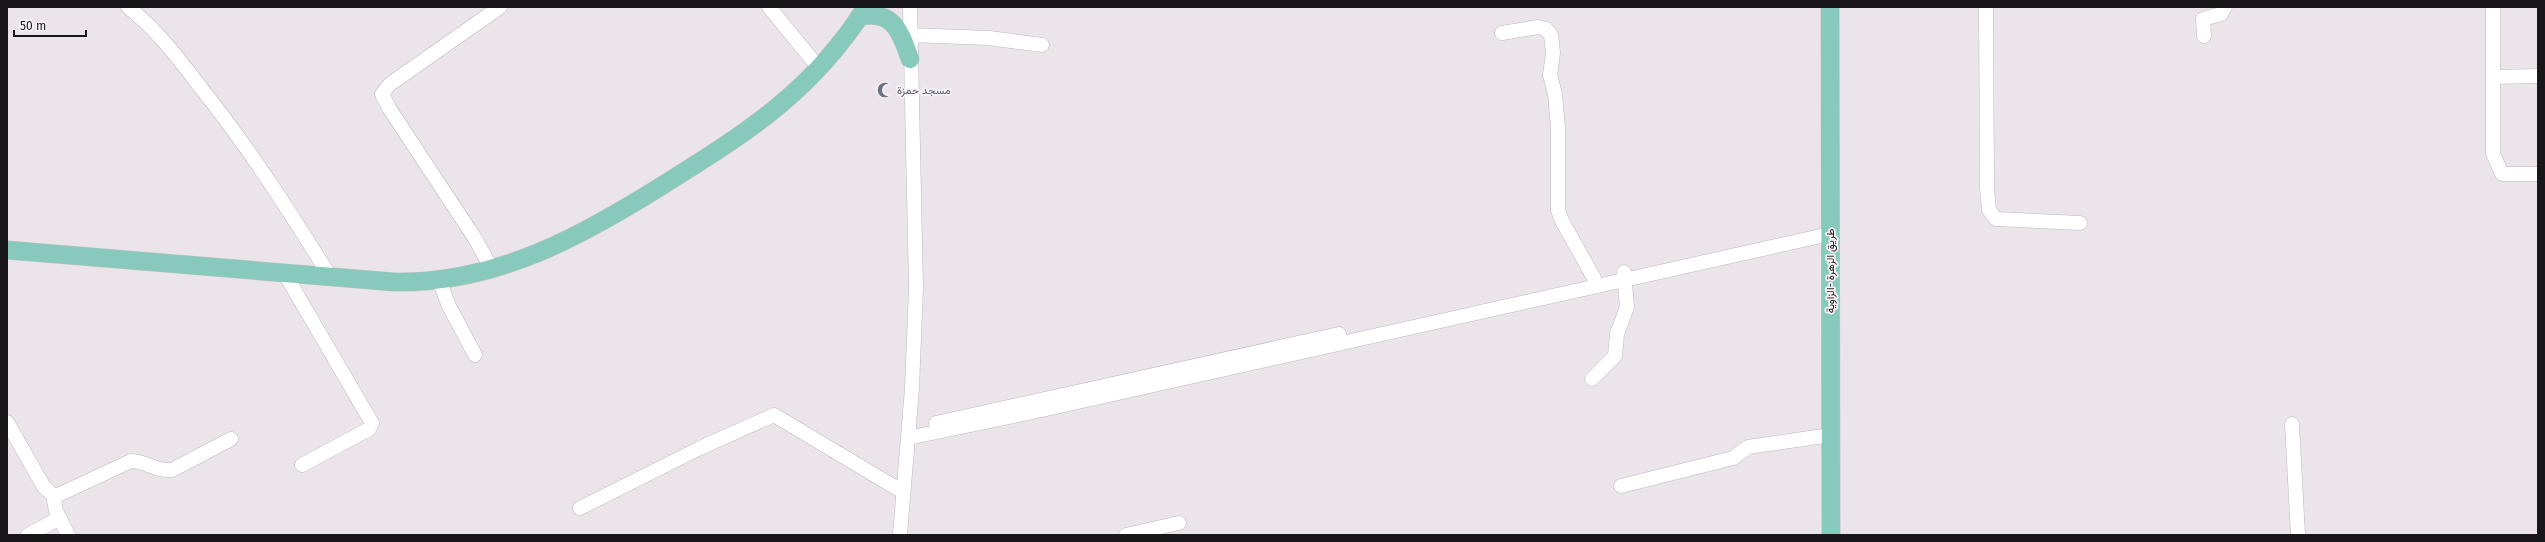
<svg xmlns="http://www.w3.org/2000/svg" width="2545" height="542" viewBox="0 0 2545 542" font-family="'Fira Sans',Vazirmatn,sans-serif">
	<rect width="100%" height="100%" fill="#ebe4ea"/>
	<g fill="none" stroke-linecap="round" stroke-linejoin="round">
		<defs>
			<path id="minor" d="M128,7C157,30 179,59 201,88C249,148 290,212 331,278
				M769,7L819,68
				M1986,7L1987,188L1989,210L1996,219L2080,223
				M2493,7V154L2502,174H2538
				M1502,33L1538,27L1546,29L1551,35L1553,53L1550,75L1555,94L1558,128V210L1562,221L1594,278
				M910,35L989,38L1042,45
				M2204,36L2203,19L2221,14L2225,7
				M2494,77L2538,76
				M492,270L476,240L389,108L382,94L390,84L500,7
				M285,274L372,423L369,429L302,465
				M439,280L449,306L475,355
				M1592,379L1615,356L1617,334L1627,307L1624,272
				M7,422L44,487L53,495H58L131,461C146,461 157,472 172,470L231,439
				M936,423L1339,334
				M2292,424L2298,535
				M908,438L1042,410L1830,234
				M1621,486L1733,458L1748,447L1831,435
				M53,495L56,511L68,535
				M580,508L700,448L774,415L903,492
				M28,535L60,518
				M900,535L912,388L916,288L910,7
				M1126,535L1179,523"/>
			<path id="major" d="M1830,7L1831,535
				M859,17C893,8 901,33 910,59
				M7,250L394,282C498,284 586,234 671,180C751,130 814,89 866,7"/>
		</defs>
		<use href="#minor" stroke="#beb8be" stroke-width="15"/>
		<use href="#major" stroke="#c3c2c3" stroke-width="19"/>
		<use href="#minor" stroke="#fff" stroke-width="14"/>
		<use href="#major" stroke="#87cabc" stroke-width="18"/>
	</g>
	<defs>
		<symbol id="mosque-bare" viewBox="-9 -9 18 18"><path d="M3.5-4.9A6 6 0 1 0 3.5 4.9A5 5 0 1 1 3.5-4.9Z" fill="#6b7280" stroke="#f8f2f8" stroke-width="2.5" paint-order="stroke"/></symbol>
	</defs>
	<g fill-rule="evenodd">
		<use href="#mosque-bare" x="874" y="79" width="22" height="22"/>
	</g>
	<g text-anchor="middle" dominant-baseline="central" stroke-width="3.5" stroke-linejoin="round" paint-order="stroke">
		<g font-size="11" fill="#5b616d" stroke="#f8f2f8" text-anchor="start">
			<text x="897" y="90">مسجد حمزة</text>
		</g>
		<g font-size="11" fill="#181618" stroke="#f8f2f8">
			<text transform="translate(1830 271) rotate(-90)">طريق الزهرة -الزاوية</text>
		</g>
	</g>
	<rect width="2545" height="542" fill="none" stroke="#181618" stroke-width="16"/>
	<path d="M14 30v6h72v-6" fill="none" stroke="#181618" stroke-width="2"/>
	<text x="20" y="30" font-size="12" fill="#181618" stroke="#f8f2f8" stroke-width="3" paint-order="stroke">50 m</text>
</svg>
